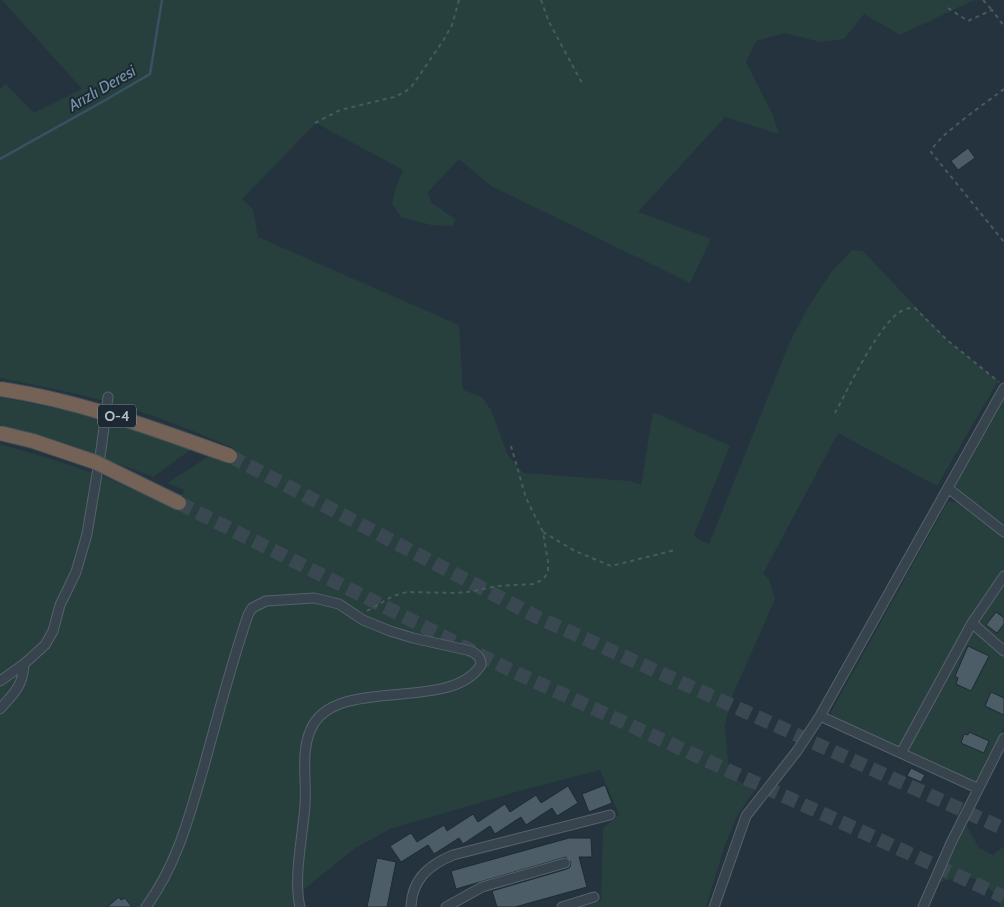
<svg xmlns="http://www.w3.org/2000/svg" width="1004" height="907" viewBox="0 0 1004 907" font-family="Cabin,sans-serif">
	<rect width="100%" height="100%" fill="#24333d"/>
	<path fill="#27403e" d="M2,0H974L900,35L864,14L844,39L820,42L785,33L756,41L746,62L772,113L779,134L725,117L638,212L711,239L690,283L491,186L459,159L427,193L432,203L455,219L453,226L431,225L401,217L392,204L395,190L403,170L316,123L242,199L253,209L258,237L459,325L463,390L482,397L491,410L507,453L517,467L524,473L630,481L641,485L653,412L730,446L694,535L698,539L709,544L789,344L807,309L832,271L852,250L863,251L947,340L998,381L937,486L838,433L763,574L769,579L775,599L731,699L725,726L729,774L754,791L737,816L725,845L706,907H580L601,901L603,828L619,815L600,770L519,791L390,829L354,849L298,894L300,907H0V444L58,461L112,480L176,509L184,490L167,483L211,455L228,461L233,448C195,431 156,416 115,404C77,393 39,386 0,378V89L6,84L34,113L82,89Z
		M0,397L79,413L193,448L153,477L64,443L0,425Z
		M1004,400V525L955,486Z
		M948,501L961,503L1004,538V727L975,783L832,716L831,712Z
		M966,825L979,848L993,855L1004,846V907H1000L997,896L983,882L965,876L939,882Z"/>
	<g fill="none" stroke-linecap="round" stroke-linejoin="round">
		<path stroke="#385264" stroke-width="2.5" d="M0,159L102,102L150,74L162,0"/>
	</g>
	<path fill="#4d5d68" stroke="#1f2b34" d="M968,148L975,158L958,170L951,161Z
		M996,612L1004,618V624L997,633L986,625Z
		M968,646L989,656L971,691L956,684L958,678L955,676Z
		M991,692L1004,698V715L985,706Z
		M969,732L989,741L984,753L961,743L964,734L968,735Z
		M911,768L925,775L921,782L907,776Z
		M605,785L612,803L589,812L582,794Z
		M568,786L578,803L557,816L552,808L526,825L521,817L495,834L490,826L463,844L459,838L434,854L428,845L401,862L390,846L411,833L417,842L444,825L447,831L473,814L478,822L505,804L510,812L536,795L541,803Z
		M569,838H591L592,857H579L587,887L515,907H497L492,891L567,869L570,867L571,862L566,857L456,889L451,871Z
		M377,858L396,862L387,907H367Z
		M119,897L121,900L125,898L132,907H107Z"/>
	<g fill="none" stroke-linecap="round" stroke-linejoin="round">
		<path stroke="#3a4852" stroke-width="14" stroke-dasharray="14 7" stroke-linecap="butt" d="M230,456L537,617L1004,829
			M179,503L512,671L1004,897"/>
		<defs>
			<path id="minor" d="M948,488L1004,532
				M972,623L1004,576
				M0,681L24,664L45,645L53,631L60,605L76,572L87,534L101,450L108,397
				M0,709C14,693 23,686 24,664
				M820,716L977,788
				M901,753L972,623L1004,651
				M146,907C176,866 188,821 202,773C217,720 230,667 248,615L252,608L266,601L314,598L339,604L363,620L390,631L413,638L471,651C478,655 481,658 481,665C450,714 335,674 311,729C300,753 307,780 305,805C303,835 293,878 300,907
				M411,907C412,879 429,865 453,855L610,815
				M446,907L482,887L565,863
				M562,907L594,897
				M714,907L746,816L797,751L820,716L1004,388
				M923,907L951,843L1004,738"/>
		</defs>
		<use href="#minor" stroke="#56626b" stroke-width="11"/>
		<path stroke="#465c5b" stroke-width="2" stroke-dasharray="4 4" stroke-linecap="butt" d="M541,0L549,22L583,85
			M983,0L992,10
			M948,8L968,21L992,10L1004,26
			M1004,89C990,100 934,138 931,152L1004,242
			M315,123L340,110L394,97L405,92L412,86L443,41L452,25L459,0
			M835,413C849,387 875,332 897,314C902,310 909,307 915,308L947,340L999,382
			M543,532L575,551L611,566L675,550
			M367,611L393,596L407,592L457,593L474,591L497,586L533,584L540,581L545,577L548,571V562L543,532L526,498L511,446"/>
		<use href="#minor" stroke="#38444d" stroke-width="9"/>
		<defs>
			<path id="highway-bridge" d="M0,389C80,401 155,429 230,456
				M0,433L33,441L95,462L179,503"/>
		</defs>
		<use href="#highway-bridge" stroke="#434f58" stroke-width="16" stroke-linecap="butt"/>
		<use href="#highway-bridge" stroke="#736255" stroke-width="14"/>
	</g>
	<g text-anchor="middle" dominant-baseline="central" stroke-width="4" stroke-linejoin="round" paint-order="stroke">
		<rect fill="#1d2932" stroke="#87929b" stroke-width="1" x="98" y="404.5" width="38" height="23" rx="4"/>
		<g font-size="14" font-weight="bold" fill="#b4bfc8">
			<text x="117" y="416">O-4</text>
		</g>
		<g font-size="16" font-style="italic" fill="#7495ab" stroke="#1d2932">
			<text transform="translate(102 88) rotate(-30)">Arızlı Deresi</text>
		</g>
	</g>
</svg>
